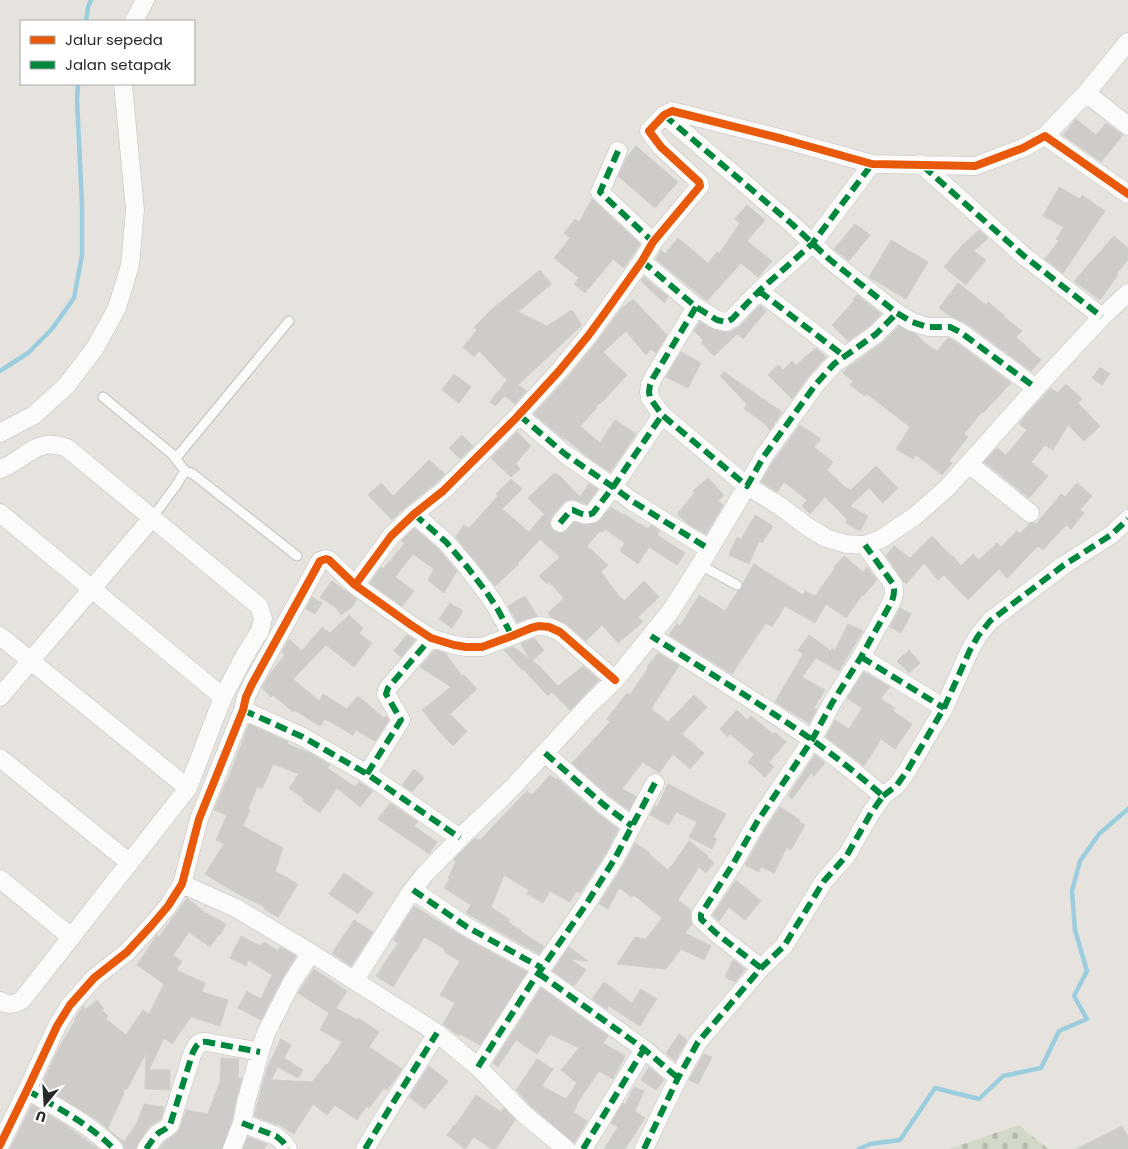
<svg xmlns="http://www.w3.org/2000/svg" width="1128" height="1149" viewBox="0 0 1128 1149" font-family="Poppins,sans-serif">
	<defs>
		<pattern id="cemetery-stones" width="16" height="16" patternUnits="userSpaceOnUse" patternTransform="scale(1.25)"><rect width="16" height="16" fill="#d2d9c8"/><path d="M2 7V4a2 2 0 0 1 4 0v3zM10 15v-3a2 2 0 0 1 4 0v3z" fill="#b4baac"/></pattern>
	</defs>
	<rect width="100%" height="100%" fill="#e6e3df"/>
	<path fill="url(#cemetery-stones)" d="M1019,1125L1048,1149H949Z"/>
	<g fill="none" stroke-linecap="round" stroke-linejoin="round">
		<path stroke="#9ccddf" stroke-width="4.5" d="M86,21L88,7L91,0
			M0,371L28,353L52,329L74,298L82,255V205L77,99L78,84
			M859,1149L870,1144L900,1140L935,1088L979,1099L1003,1076L1041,1068L1059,1031L1087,1019L1074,996L1087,971L1075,930L1072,891L1080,861L1099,834L1128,809"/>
	</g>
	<path fill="#cecbc8" stroke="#d1cfcb" d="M1076,119L1096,135L1106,123L1123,135L1101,162L1063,135Z
		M636,146L678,182L655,208L618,176L627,157Z
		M1059,187L1080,199L1082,195L1105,211L1063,273L1045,259L1059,241L1056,239L1064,227L1043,216Z
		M592,199L640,244L624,268L613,259L585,293L574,284L579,278L554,258L570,238L564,233L575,219L579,222Z
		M747,205L765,220L747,241L772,261L758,277L741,263L707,301L656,259L661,250L665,254L678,238L708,263L717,252L719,254L740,223L735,219Z
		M855,224L870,235L849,261L834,249Z
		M979,230L988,238L974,251L986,260L966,285L944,267L964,243H965Z
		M1114,236L1128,248V260L1116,274L1118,275L1100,300L1074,281Z
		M891,240L928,262L906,299L869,277Z
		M540,270L551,284L518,312L547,326L572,310L582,325L518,385L526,391L515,404L505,396L495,406L490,402L507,380L479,351L474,357L463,347L477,330L474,327L492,309Z
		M644,277L668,297L664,303L641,281Z
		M958,283L986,305L988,302L1005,316L1004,317L1022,331L1016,337L1041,360L1031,371L966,323L950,316L939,308Z
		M857,295L881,314L869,326L848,341L832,325L854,301L853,299Z
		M633,299L667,335L656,353L651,349L646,355L626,331L603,352L627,375L604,400L595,407L597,408L580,426L600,443L615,420L636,434L610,472L585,455L565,438L564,439L534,414L567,378L596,343L621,309Z
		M760,305L766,311L743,339L737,334L714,356L701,342L703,340L694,331L700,322L715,330L724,332H731L740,326Z
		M899,326L907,331L916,334L925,343L937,351L948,338L954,341L1011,383L983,413L982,412L964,434L968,437L949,461L952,463L942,475L916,455L913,459L896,449L910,427L867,394L865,396L850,385L853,381L843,373L847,368L882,343Z
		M816,348L826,357L808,377L792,399L768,375L778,365L783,370L792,361L796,365Z
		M681,352L701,363L688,388L666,377Z
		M1100,367L1110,374L1102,385L1092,378Z
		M724,372L782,412L770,430L764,423L744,409L747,404L720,376Z
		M454,374L471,387L459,403L442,390Z
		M1066,384L1082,399L1078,403L1100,426L1084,441L1068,425L1053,450L1045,445L1031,462L1048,476L1029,498L984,462L997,448L1006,455L1027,430L1019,424L1026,415L1051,388L1057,393Z
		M800,425L821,439L814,447L833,462L827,470L847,489L849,488L851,490L876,466L898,488L883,503L869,488L850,506L868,516L860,531L846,523L847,519L825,497L810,514L802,506L807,500L784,482L777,492L761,482L773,462Z
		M517,432L531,446L516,463L520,469L511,477L491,458Z
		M462,435L473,446L460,459L449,448Z
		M429,460L445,474L436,483L407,506L392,520L368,495L381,483L393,496Z
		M553,474H558L580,497L589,484L598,489L587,504L573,499L567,500L563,503L552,516L550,521V527L554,531L559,533H564L574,522L585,525L597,523L601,519L611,507L623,515L624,514L639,524V523L648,529L651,525L660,531L657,535L685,553L677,565L649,547L638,564L620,551L625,543L605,529L603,532L600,531L587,546L608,565L601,572L621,599L622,598L624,601L644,581L659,597L638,617L643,622L618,643L602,625L586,641L567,624L551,617L548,613L564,598L549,582L547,584L539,576L560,557L540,539L518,563L519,564L495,586L456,537L464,525L469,528L498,496L496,494L511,479L522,489L502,509L529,532L544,514L528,498Z
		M708,478L724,495L718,501L723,505L706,534L688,524L677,514L695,492L693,491Z
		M1077,483L1092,496L1080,510L1084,513L1071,529L1066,525L1043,550L1038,546L1007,578L999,569L968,600L944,575L938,580L924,563L906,584L903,581L886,556L894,546L910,558L932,536L951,556L952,555L961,566L973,554L979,560L997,543L1001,547L1017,531L1020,534L1030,523H1034L1036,524L1061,494L1065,497Z
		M755,515L773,526L762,543L759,541L749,564L729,555L737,537L741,539Z
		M414,528L438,549L457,571L444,593L428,580L434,569L413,554L395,577L414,591L402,606L370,583L381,567L383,569L405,543L401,541Z
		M844,556L863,572L867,567L877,580L863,596L862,595L846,618L826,604L815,623L785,606L772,627L766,623L732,674L669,635L677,623L680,626L699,595L725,611L738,591L742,588L743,583L754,564L803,595L805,591L815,596L835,568L834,567Z
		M332,581L357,599L352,607L341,615L335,607L320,597Z
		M525,596L537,616L517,622L508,606Z
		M312,597L322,603L315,614L306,609Z
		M450,603L463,611L452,628L439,619Z
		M900,608L911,614L901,633L890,627Z
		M349,615L363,628L359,633L372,643L354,667L326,645L293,679L319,701L323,694L347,709L358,696L384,718L386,716L389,720L375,741L356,730L353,735L325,719L320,726L294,710L293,712L273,695L271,697L262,688L271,672L285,655L282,652L289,639L302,651L322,627L330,633Z
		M848,624L863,631L839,671L816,658L802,677L825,690L814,708L817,709L809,723L775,702L803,654L798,650L809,635L831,651L832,648L835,650Z
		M407,635L415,640L401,657L394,651Z
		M534,638L544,650L532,661L538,665L558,686L583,666L599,680L570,710L552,692L548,696L523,669L522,670L504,650L513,647L530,659L521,644Z
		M435,650L445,653L462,676L464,675L477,689L450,714L467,731L453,746L439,731L422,710L451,687L420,667Z
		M909,650L920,663L909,673L897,661Z
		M658,653L679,666L651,709L668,722L694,695L707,707L682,734L704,753L690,769L673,754L659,773L643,762L622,789L636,796L629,810L611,797L572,763L610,722L607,719L627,693L630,695L648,668L647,667Z
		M864,672L890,687L881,699L895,708L893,711L912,724L895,749L881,739L864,766L826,737L835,720L849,729L862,708L847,698Z
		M737,710L747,720L751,716L773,734L775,732L786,742L769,762L774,767L765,777L748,762L754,754L730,734L728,737L720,729Z
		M249,724L288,742L287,744L310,753L330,765L327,768L355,787L359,782L373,791L360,807L337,788L320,813L303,801L304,799L289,788L296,779L295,778L299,774L273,764L262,789L257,787L248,809L250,810L243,826L283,848L275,871L298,884L278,917L264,909L265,907L238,894L205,874L224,844L216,840L227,815L214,810L226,782H227Z
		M815,755L825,763L814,776L811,773L792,799L788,796Z
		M414,769L424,778L412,792L402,785Z
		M550,775L557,780L558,779L597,813L618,829L605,855L580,893L576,891L570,902L550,891L543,903L527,894L529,890L504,875L491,907L510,920L508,922L522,931L521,932L544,946L539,954L466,913L471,905L444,888L450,879L448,878L456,862L454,861V859L475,838L480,840L527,791L532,795Z
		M668,784L726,814L713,837L717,839L712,849L689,837L697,822L676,812L669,825L650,815L655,806L657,807Z
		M390,803L418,822L414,826L437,842L429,854L378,819Z
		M780,807L800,820L799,822L805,825L791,850L787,847L774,873L761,867L759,872L745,865L766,828Z
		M689,841L708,856L707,857L714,863L706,873L699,867L678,900L691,910L690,919L692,924L685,933L711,946L704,960L681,949L666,969L617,964L635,937L646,939L662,918L634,895L632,897L619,888L608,909L599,904L623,866L635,843L650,853L649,854L668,870L670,867H671Z
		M344,873L373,893L358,914L329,894Z
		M736,880L761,901L745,920L729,907L719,921L713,915Z
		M187,898L204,912L226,924L220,935L219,934L210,947L189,932L173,955L182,961L176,970L205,983L202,992L228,1000L220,1026L191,1017L172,1044L164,1038L149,1070H170V1090L145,1089L146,1053L127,1089H124L123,1096L111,1121L108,1129L124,1142L138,1121L144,1104L164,1107L161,1119L151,1125L146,1131L138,1143L136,1149H124V1145L121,1141L101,1123L78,1108L41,1086L61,1044L75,1021L74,1020L83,1006L86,1009L97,1000L104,1009L102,1010L108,1016L106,1019L126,1035L143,1010L149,1014L164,984L137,965L157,935L159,937Z
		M414,906L462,936L527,972L480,1045L460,1034L459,1036L443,1024L455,1003L440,995L460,961L444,952L445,949L424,937L416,952L415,951L393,987L376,976L398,943L393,940Z
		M354,920L373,932L351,966L332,953Z
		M241,936L261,946L264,942L278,951L280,947L296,956L283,977L261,1020L238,1008L247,991L261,999L272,975L248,960L246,966L230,958Z
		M569,947L588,961L570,959L586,970L574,986L553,971Z
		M733,960L745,969L735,982L725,977Z
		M314,969L347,991L336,1008L357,1020L358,1018L379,1032L369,1047L402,1069L387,1090L384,1088L369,1108L367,1106L357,1120L335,1105L327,1115L313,1104L294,1134L278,1124L277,1125L254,1116L267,1068L281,1039L291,1045L284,1058L303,1070L298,1078L278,1067L271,1080L312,1082L326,1064L327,1065L342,1042L320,1030L329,1013L298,993Z
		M604,982L632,1003L641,989L657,999L640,1026L609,1006L607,1009L592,999Z
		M541,988L608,1036L603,1043L625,1056L613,1079L599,1071L576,1105L577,1106L573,1112L587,1121L574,1143L532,1107L516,1090L537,1059L553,1069L542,1086L566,1099L577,1083L561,1070L579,1048L550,1034L537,1054L516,1040L498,1067L493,1063Z
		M679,1034L687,1040L675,1061L666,1053Z
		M704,1054L712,1057L698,1084L689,1080Z
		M221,1058L239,1059L238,1078H242L236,1099L232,1120L222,1149H159L165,1142L178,1132L180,1128L186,1110L208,1114L220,1082Z
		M429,1066L448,1081L425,1109L409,1097Z
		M649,1067L664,1080L656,1090L641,1080Z
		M634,1087L644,1091L635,1111L645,1118L625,1149H604L618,1127L611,1123L623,1103L625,1105Z
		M476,1095L501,1112L504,1108L515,1120L496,1149H492L474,1137L465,1149L447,1135L454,1125L455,1126Z
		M32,1105L67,1126L98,1149H10Z
		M1122,1126L1128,1137V1149H1076Z
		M248,1137L267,1144L264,1149H243Z"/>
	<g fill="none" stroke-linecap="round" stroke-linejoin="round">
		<defs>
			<path id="service" d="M103,397L172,454L185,471
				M176,458L289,321
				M152,518L175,487L185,471L193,474L297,556
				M700,565L737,585"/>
			<path id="minor" d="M134,21L145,0
				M1086,93L1128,126
				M664,115L792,224L829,259L897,313L912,322L928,327H950L960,332L1036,388
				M1045,136L1086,93L1128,42
				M618,151L600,192L653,242
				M921,164L1024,256L1102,317
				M642,261L696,307L717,320L726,322L732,319L759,291L812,244L872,164
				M759,291L844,356
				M696,307L653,378L650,385L649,392L650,398L662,415L747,486L780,506L808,527L826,538L846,544L865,545L881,539L915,516L947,488L1036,388L1102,317L1128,293
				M519,415L565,454L613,487L632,501L709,549
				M0,433L34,415L66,386L95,348L117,308L130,265L135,210L123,84
				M969,464L1030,513
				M0,469C18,464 35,441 55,445C59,445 63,447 67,448L259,606L263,618L260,631L245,655L223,697L188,788L22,1000C15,1004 8,1006 0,1001
				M0,513L223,697
				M414,514L446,542L468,568L487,593L497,608L512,636
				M560,523L571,510H573C580,513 585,517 593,513L613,487L662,415
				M355,585L391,536L414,514L443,491L516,418L559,371L588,336L607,310L642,261L653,242L700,186L699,182L661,147L649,131L664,115L672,111L783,139L872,164L975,166L1023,148L1045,136L1128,194
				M0,636L188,788
				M861,657L944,708
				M0,697L152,518
				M243,710L303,737L367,774L460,838
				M545,753L604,805L632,826
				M0,758L130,863
				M367,774L401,720L386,694L388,688L431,638
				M883,796L897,785L907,771L944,708L970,650L978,636L990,621L1064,565L1111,535L1128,519
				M0,879L71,937
				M182,884L236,908L311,953L437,1033L478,1067L525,1115L566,1149
				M413,890L467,927L542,968
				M761,968L716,933L701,919V914L733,864L757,822L812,740L832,703L861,657L892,601C894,595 895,591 893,584L865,545
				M538,973L644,1049L678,1078
				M355,980L410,893L425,874L460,838L512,788L590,704L615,680L670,612L700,565L747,486L764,456L816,384L834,364L876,334L897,313
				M478,1067L531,984L585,906L614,860L655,783
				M27,1090C58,1108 89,1124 114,1149
				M242,1123L276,1136L283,1142L288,1149
				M0,1145L27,1090L57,1026L70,1005L94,978L127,952L151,926L168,906L182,884L199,819L243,710L246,697L252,684L320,561L326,559L329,560L355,585L411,625L431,638L454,645L466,647H482L512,636L531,628L539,626L549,627L560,632L615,680
				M146,1149C150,1144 154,1136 160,1132C164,1130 166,1129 170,1125L193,1052C197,1045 198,1041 207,1042L260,1052
				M232,1149L242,1123L246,1102L260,1052L266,1033L292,982L311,953
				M365,1149L391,1106L437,1033
				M583,1149L644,1049
				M644,1149L678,1078L698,1042L761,968L784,946L824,881L847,855L871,813L883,796C860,776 836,757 811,739C759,703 705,670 651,636"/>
		</defs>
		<use href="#service" stroke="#c1bfc0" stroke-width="11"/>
		<use href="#minor" stroke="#c1bfc0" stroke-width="19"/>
		<use href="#service" stroke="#fbfbfa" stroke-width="9"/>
		<use href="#minor" stroke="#fbfbfa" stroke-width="18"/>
		<path stroke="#00873e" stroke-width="6" stroke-dasharray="12 6" stroke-linecap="butt" d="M664,115L792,224L829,259L897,313L912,322L928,327H950L960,332L1036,388
			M618,151L600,192L653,242
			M923,166L1024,256L1102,317
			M642,261L696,307L717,320L726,322L732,319L759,291L812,244L872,164
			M759,291L844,356
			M696,307L653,378L650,385L649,392L650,398L662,415L747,486L764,456L816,384L834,364L876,334L897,313
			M519,415L565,454L613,487L632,501L709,549
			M414,514L446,542L468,568L487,593L497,608L512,636
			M560,523L571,510H573C580,513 585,517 593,513L613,487L662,415
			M861,657L944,708
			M243,710L303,737L367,774L460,838
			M545,753L604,805L632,826
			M367,774L401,720L386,694L388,688L431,638
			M883,796L897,785L907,771L944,708L970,650L978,636L990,621L1064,565L1111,535L1128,519
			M413,890L467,927L542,968
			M761,968L716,933L701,919V914L733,864L757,822L812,740L832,703L861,657L892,601C894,595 895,591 893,584L865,545
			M538,973L644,1049L678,1078
			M478,1067L531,984L585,906L614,860L655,783
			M27,1090C58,1108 89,1124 114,1149
			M242,1123L276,1136L283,1142L288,1149
			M146,1149C150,1144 154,1136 160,1132C164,1130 166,1129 170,1125L193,1052C197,1045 198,1041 207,1042L260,1052
			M365,1149L391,1106L437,1033
			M583,1149L644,1049
			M644,1149L678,1078L698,1042L761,968L784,946L824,881L847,855L871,813L883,796C860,776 836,757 811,739C759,703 705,670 651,636"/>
		<defs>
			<path id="cycleway" d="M355,585L391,536L414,514L443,491L516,418L559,371L588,336L607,310L642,261L653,242L700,186L699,182L661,147L649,131L664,115L672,111L783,139L872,164L975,166L1023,148L1045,136L1128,194
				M0,1145L27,1090L57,1026L70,1005L94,978L127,952L151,926L168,906L182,884L199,819L243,710L246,697L252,684L320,561L326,559L329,560L355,585L411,625L431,638L454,645L466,647H482L512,636L531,628L539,626L549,627L560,632L615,680"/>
		</defs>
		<use href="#cycleway" stroke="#fff" stroke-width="11"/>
		<use href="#cycleway" stroke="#e8590c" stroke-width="8"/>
	</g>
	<rect x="20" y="20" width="175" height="65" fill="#ffffff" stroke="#a9a9a9"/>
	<rect x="30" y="36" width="25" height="8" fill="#e8590c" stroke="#a9a9a9"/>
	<text x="65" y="45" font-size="15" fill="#292929">Jalur sepeda</text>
	<rect x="30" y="61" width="25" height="8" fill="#00873e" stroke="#a9a9a9"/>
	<text x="65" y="70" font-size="15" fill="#292929">Jalan setapak</text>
	<g transform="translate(45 1104) rotate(198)" stroke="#ffffff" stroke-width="4" paint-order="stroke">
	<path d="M0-4L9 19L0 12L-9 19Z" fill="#292929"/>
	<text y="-8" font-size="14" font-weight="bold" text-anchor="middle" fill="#292929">U</text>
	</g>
</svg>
